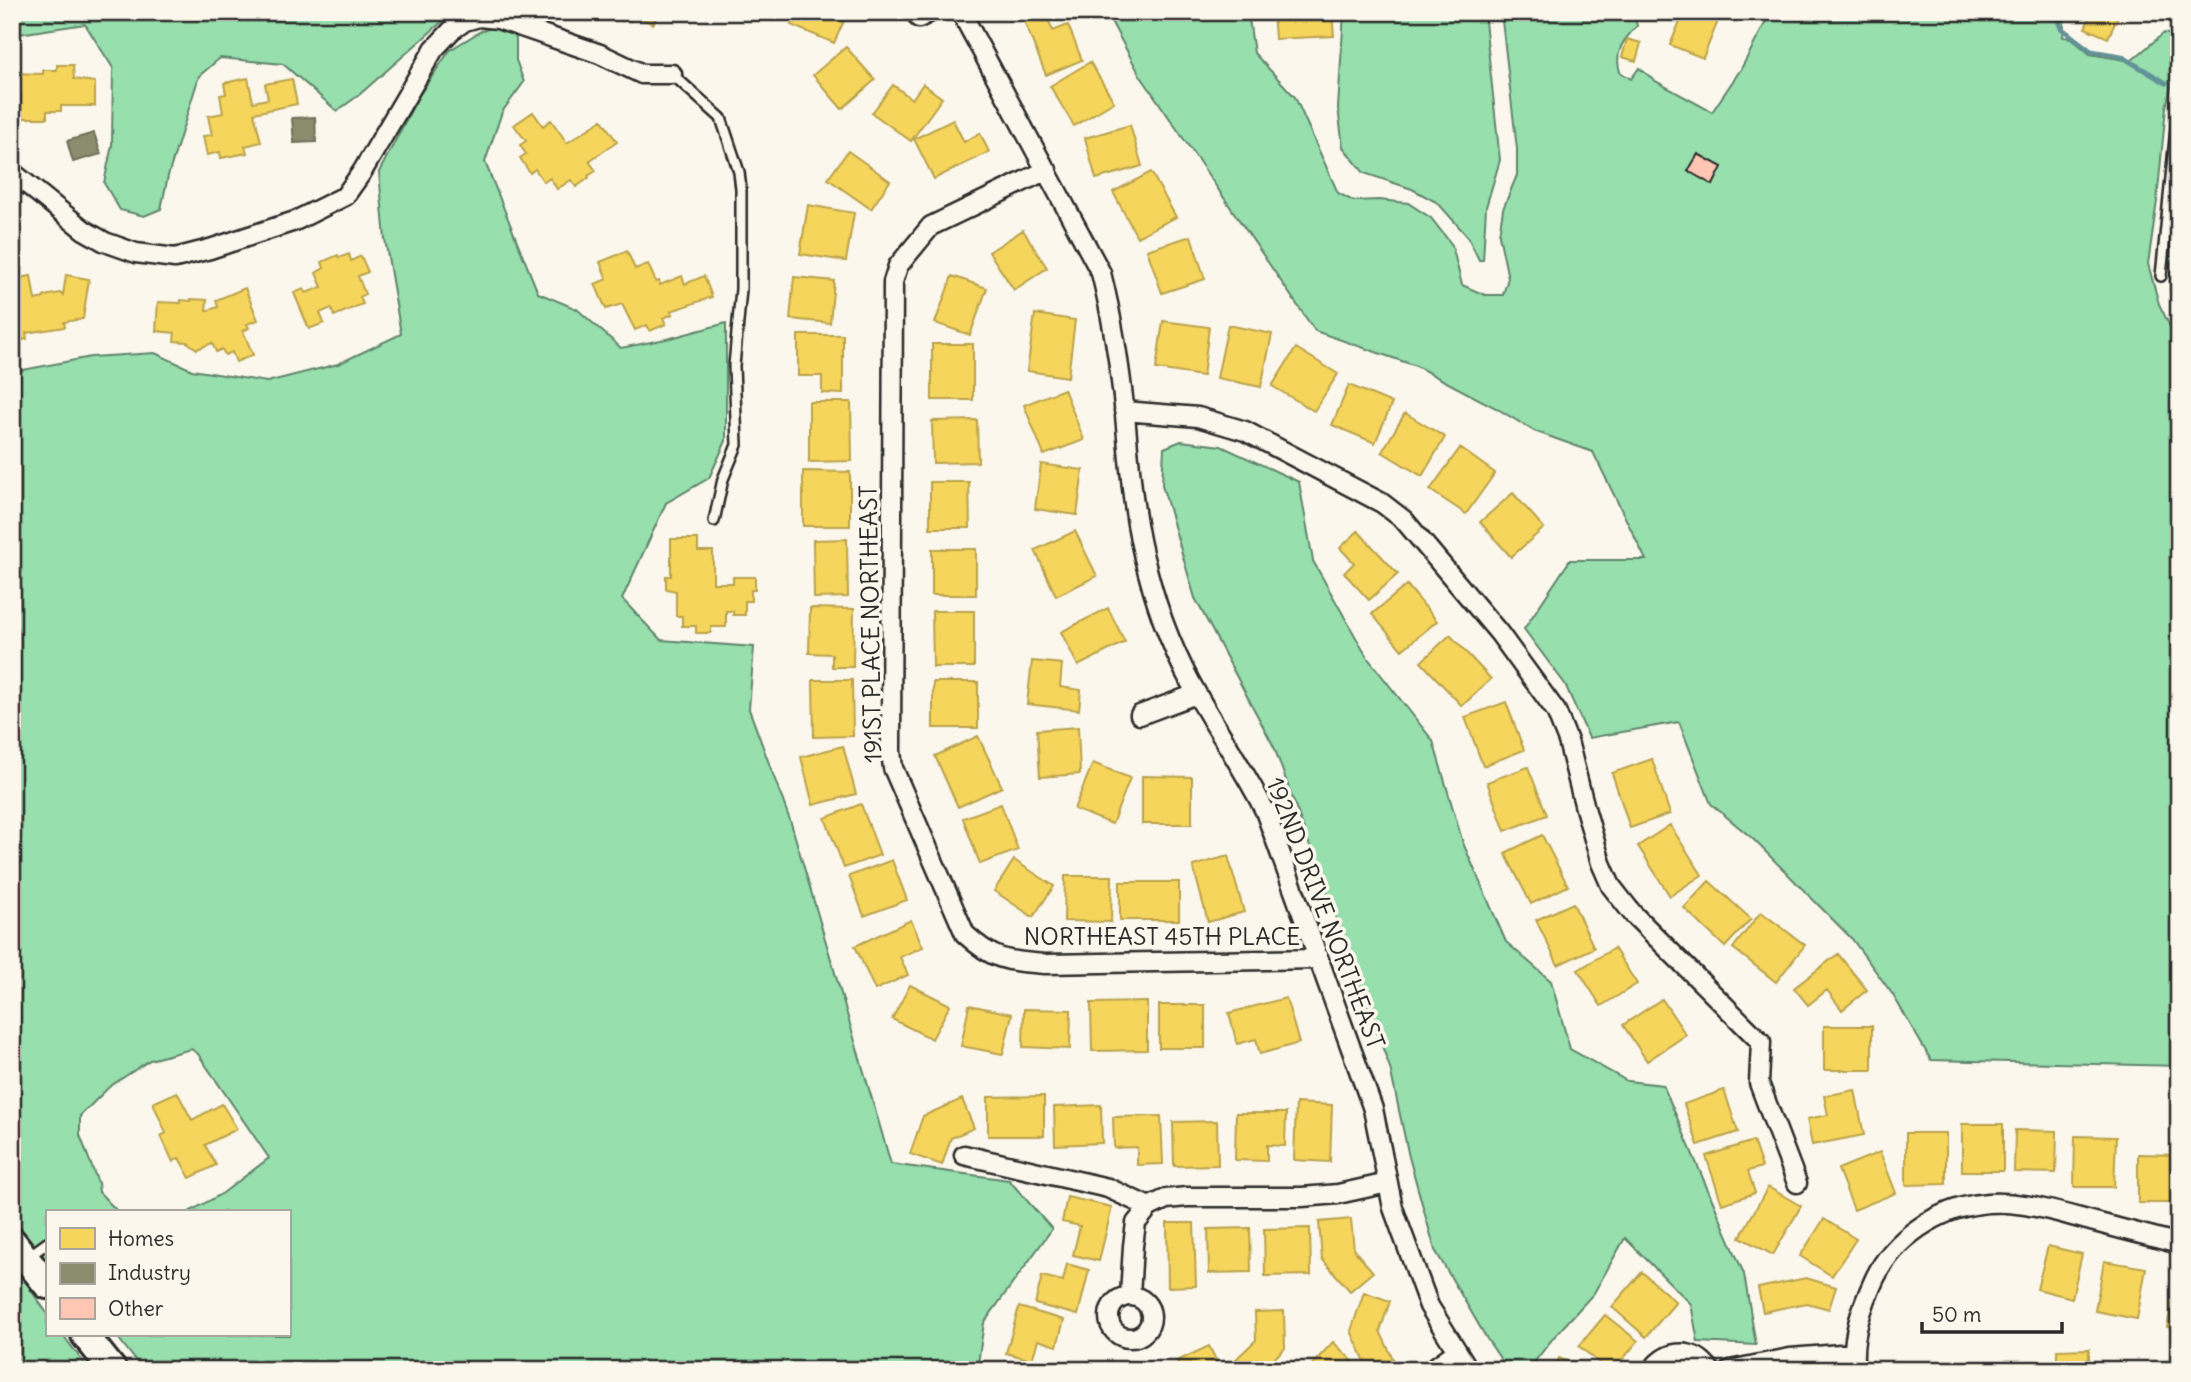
<svg xmlns="http://www.w3.org/2000/svg" width="2191" height="1382" viewBox="0 0 2191 1382" font-family="Delius,sans-serif">
	<rect width="100%" height="100%" fill="#fbf7ec"/>
	<filter id="ink" filterUnits="userSpaceOnUse"><feTurbulence type="fractalNoise" baseFrequency=".0143" numOctaves="2"/><feDisplacementMap in="SourceGraphic" scale="14" xChannelSelector="R" yChannelSelector="G"/><feConvolveMatrix kernelMatrix="1 2 1 2 8 2 1 2 1" color-interpolation-filters="sRGB"/></filter>
	<g filter="url(#ink)">
		<path fill="#97dfad" stroke="#61856c" stroke-width="2" d="M12,12H453L359,95L337,111L283,64L220,58L199,76L168,176L161,209L144,216L120,210L104,183L112,145L113,68L85,24L12,35Z
			M1106,12H1248L1254,53L1295,97L1338,193L1353,201L1379,200L1408,203L1431,218L1452,245L1462,285L1485,295H1503L1508,278L1499,235L1503,209L1517,175V149L1501,12H1633L1637,26C1623,40 1614,52 1620,72L1631,79L1639,68L1657,82L1712,112L1741,69L1771,12H2065L2063,37L2071,38L2090,54L2131,61L2164,33L2179,37V56L2166,107L2157,201L2148,264L2159,304L2179,345V1066L1931,1060L1893,995L1852,939L1753,839L1711,804L1679,722L1589,738L1565,684L1524,629L1570,560H1646L1593,452L1534,431L1496,408L1416,366L1315,331L1140,75Z
			M1344,12H1484L1500,160L1486,207L1483,260H1479L1468,237L1438,203L1412,189L1364,173L1343,147L1338,108Z
			M504,25L516,38V60L524,82L502,112L485,162L538,293L577,309L621,348L671,338L726,323V441L709,478L666,503L622,599L661,640L754,647L749,709L791,823L891,1164L1009,1180L1052,1229L984,1323L977,1370H143L116,1335H289V1212H189L223,1193L269,1158L198,1054L191,1049L150,1060L109,1087L80,1116V1135L98,1183L99,1192L118,1212H47V1277L30,1289L47,1313V1335H63L89,1370H12V372L91,357L155,353L192,370L267,382L338,364L401,334L385,239L379,172L418,97L450,50L481,31Z
			M2179,182V317L2170,290V253Z
			M1181,441L1221,446L1299,482L1313,561L1367,657L1433,741L1463,843L1506,942L1551,981L1570,1049L1627,1081L1663,1085L1744,1274L1756,1345L1698,1342L1691,1304L1625,1238L1594,1293L1554,1337L1528,1370H1508L1487,1339L1435,1250L1409,1157L1390,1068L1274,747L1195,598L1162,485L1164,448Z"/>
		<path fill="#f6d55c" stroke="#b9a24d" stroke-width="2" d="M605,12H659L653,24L633,14L630,21L623,17L622,21Z
			M797,12H848L834,43L791,25Z
			M1045,12L1053,31L1068,25L1082,60L1046,75L1024,21Z
			M1273,12H1332L1334,36L1275,39Z
			M1684,12H1712L1720,16L1703,58L1670,45Z
			M2092,12H2120L2108,38L2085,28Z
			M1627,39L1641,43L1636,61L1622,57Z
			M846,47L875,80L842,109L813,75Z
			M1090,62L1114,102L1074,126L1050,86Z
			M57,65H73L74,79L95,82V106H61V111H47V118H21V95H12V73L43,74V70H57Z
			M248,78L253,102L268,99L265,84L292,79L297,104L254,113L261,142L245,146L247,153L221,158L220,152L207,155L203,136L212,135L208,116L223,113L220,95L226,94L224,83Z
			M923,84L942,98L911,141L872,113L893,85L912,99Z
			M533,112L543,126L551,120L567,143L602,120L617,142L589,161L596,171L588,176L589,178L576,187L571,180L557,189L550,178L544,182L535,169L530,173L520,158L526,154L520,145L526,141L514,125Z
			M953,120L964,142L980,133L989,152L934,179L914,139Z
			M1130,125L1142,166L1096,179L1085,138Z
			M848,151L890,181L871,209L828,179Z
			M1151,172L1176,217L1137,237L1113,192Z
			M808,205L854,213L846,261L800,254Z
			M1023,230L1047,268L1014,290L989,252Z
			M1191,236L1205,279L1162,293L1147,250Z
			M627,251L635,269L648,264L656,282L659,281L660,285L682,276L685,284L704,276L712,297L671,311L673,314L663,318L666,324L650,331L647,325L635,330L622,304L606,309L595,284L607,279L600,262Z
			M349,254L351,261L361,256L368,272L358,276L365,294L360,297L363,304L334,316L331,308L320,313L324,323L309,329L294,293L304,289L306,293L322,287L316,273L324,268L322,262L338,255L339,258Z
			M66,275L89,279L83,319L64,322L65,327L26,333L27,339L12,342V279L31,276L35,300L44,298V296L60,293L63,295Z
			M952,276L987,288L970,335L935,323Z
			M794,277L834,281L830,323L790,319Z
			M245,288L258,320L247,324L249,328L243,331L253,355L236,362L232,352L225,355L222,349L216,352L212,343L197,349L187,342L174,341L175,333L156,331L158,302L181,303V300L191,301V299L207,300L206,310H209L218,307L216,300Z
			M1035,314L1075,320L1068,377L1027,371Z
			M1163,321L1209,327L1203,376L1156,369Z
			M1228,325L1272,334L1261,387L1217,378Z
			M798,335H843V394L822,393V376H798Z
			M932,344H973V400H932Z
			M1296,348L1338,374L1314,411L1272,386Z
			M1349,385L1392,403L1375,443L1332,425Z
			M1064,389L1084,440L1044,455L1024,405Z
			M809,402H851L852,461L809,462Z
			M1405,413L1445,437L1422,476L1382,452Z
			M977,420L978,462L933,463L932,421Z
			M1460,448L1495,473L1466,514L1430,490Z
			M1041,464L1083,470L1077,515L1035,509Z
			M803,471L850,472V526H803Z
			M930,482H969L970,528H930Z
			M1513,493L1544,528L1511,557L1480,522Z
			M1075,531L1097,576L1056,596L1035,550Z
			M1358,531L1398,574L1369,600L1344,573L1354,563L1340,548Z
			M671,539H698V551H713V583H733V577H755V590H751V601H745V615H733V611H726V627H711V633H696V626H682V616H676V591L666,589V576H671Z
			M847,539L848,597L814,598L813,540Z
			M932,549H976V595H932Z
			M1407,585L1437,621L1402,650L1372,614Z
			M810,608L854,609L853,667H832V654L809,653Z
			M1108,608L1125,642L1078,666L1061,632Z
			M932,611H974V667H933Z
			M1450,635L1491,679L1462,706L1421,662Z
			M1032,661L1062,664L1060,687L1081,690L1079,710L1027,704Z
			M813,680H852L853,736L814,737Z
			M933,682H978V728H933Z
			M1506,702L1524,750L1483,766L1465,717Z
			M1078,727L1080,774L1040,777L1037,730Z
			M978,736L1002,787L958,807L935,756Z
			M843,746L856,794L813,805L801,757Z
			M1652,759L1670,814L1630,828L1612,773Z
			M1093,763L1130,778L1112,824L1074,809Z
			M1528,767L1547,815L1505,831L1487,782Z
			M1142,776L1192,777V824H1142Z
			M861,804L880,855L844,868L825,818Z
			M1001,804L1018,850L980,864L963,818Z
			M1670,825L1702,875L1670,896L1638,846Z
			M1542,835L1568,886L1531,904L1505,853Z
			M1228,856L1244,912L1208,922L1193,866Z
			M892,860L907,900L864,916L849,876Z
			M1014,860L1054,886L1033,917L994,891Z
			M1065,876H1112L1111,922L1064,921Z
			M1709,881L1751,919L1725,947L1684,908Z
			M1120,882H1179V920H1120Z
			M1573,903L1594,948L1558,965L1536,920Z
			M1761,912L1805,945L1776,982L1733,948Z
			M911,920L923,947L900,957L908,975L875,990L855,946Z
			M1614,948L1637,984L1601,1006L1578,970Z
			M1838,954L1867,990L1842,1010L1827,990L1808,1005L1794,988Z
			M910,985L950,1005L932,1039L892,1019Z
			M1286,998L1299,1043L1260,1054L1256,1039L1237,1044L1229,1013Z
			M1662,999L1686,1035L1647,1061L1623,1025Z
			M1147,1002V1050L1092,1051L1091,1003Z
			M969,1005L1012,1014L1003,1054L961,1046Z
			M1159,1005H1205V1048H1159Z
			M1024,1009L1071,1010L1070,1049L1023,1047Z
			M1824,1026H1872V1070H1824Z
			M1724,1090L1738,1132L1698,1145L1684,1104Z
			M1855,1090L1864,1135L1812,1145L1807,1119L1828,1115L1824,1096Z
			M177,1092L192,1120L222,1104L237,1129L205,1145L216,1165L190,1178L179,1158L173,1162L161,1136L166,1133L153,1103Z
			M1044,1096V1136H988V1097Z
			M962,1099L974,1128L951,1138L942,1165L910,1154L923,1116Z
			M1296,1103L1332,1105L1330,1162L1294,1160Z
			M1101,1105L1102,1143L1055,1145L1054,1107Z
			M1236,1113H1286L1285,1146L1267,1145V1161L1235,1160Z
			M1161,1116L1163,1164L1137,1165V1147L1114,1148L1113,1117Z
			M1217,1121L1218,1165L1174,1166L1173,1122Z
			M1962,1124H2003V1171H1962Z
			M2015,1130L2057,1131L2056,1173L2014,1172Z
			M1906,1133H1946V1184L1906,1185Z
			M2075,1136L2116,1137L2114,1187H2074Z
			M1753,1141L1762,1167L1748,1171L1755,1193L1722,1204L1706,1156Z
			M1880,1152L1896,1193L1854,1210L1838,1169Z
			M2138,1154L2179,1155V1203H2138Z
			M1768,1187L1801,1206L1773,1255L1740,1237Z
			M1067,1197L1112,1207L1099,1261L1073,1255L1080,1226L1062,1222Z
			M1351,1219L1354,1250L1373,1272L1350,1291L1322,1259L1319,1222Z
			M1824,1219L1856,1239L1832,1276L1800,1256Z
			M1167,1223H1194L1196,1286L1168,1287Z
			M1250,1228L1251,1272L1209,1273L1208,1229Z
			M1310,1228L1311,1275L1265,1276L1264,1229Z
			M2048,1246L2082,1254L2072,1298L2037,1289Z
			M2104,1261L2146,1268L2137,1319L2095,1311Z
			M1067,1264L1089,1270L1078,1315L1035,1304L1042,1276L1063,1281Z
			M1642,1272L1676,1302L1646,1337L1612,1307Z
			M1806,1278L1836,1287L1829,1309L1807,1303L1763,1312L1758,1288Z
			M2177,1280H2179V1329L2167,1327Z
			M1364,1292L1390,1301L1380,1331L1394,1361L1374,1370H1369L1351,1331Z
			M1019,1307L1064,1320L1057,1346L1038,1340L1032,1360L1006,1353Z
			M1284,1311L1285,1348L1262,1370H1239L1232,1363L1256,1340L1255,1312Z
			M1605,1315L1638,1341L1614,1370H1608L1579,1346Z
			M1333,1342L1362,1370H1307Z
			M1209,1346L1221,1370H1181L1177,1361Z
			M2089,1349V1370H2057V1350Z
			M1559,1358L1586,1370H1554Z"/>
		<path fill="#8c8c6e" stroke="#6f6f5a" stroke-width="2" d="M315,117L316,142L294,143L292,118Z
			M94,133L101,154L73,162L67,141Z"/>
		<g fill="none" stroke-linecap="round" stroke-linejoin="round">
			<path stroke="#629298" stroke-width="5" d="M2057,12L2061,28L2091,51L2121,56L2166,83"/>
		</g>
		<path fill="#fec6b3" stroke="#2b2b2b" stroke-width="2" d="M1698,154L1722,167L1713,185L1688,171Z"/>
		<g fill="none" stroke-linecap="round" stroke-linejoin="round">
			<defs>
				<path id="lane" d="M672,74L721,118L739,172L741,189V289L734,366L737,445L723,479L714,521
					M2161,276L2179,99
					M29,1256L47,1243"/>
				<path id="street" d="M961,12L1101,273C1113,320 1120,368 1125,415C1130,468 1133,521 1148,573C1159,615 1176,658 1198,696C1220,735 1245,771 1265,811L1373,1109L1393,1208L1429,1306L1469,1370
					M919,18L931,12
					M1047,170L931,226L898,266L893,282L891,751L893,768L965,934C994,961 1007,961 1046,964L1318,959
					M12,172L84,230L105,242L136,253L175,258L210,249L295,221L345,196L362,172L434,49L452,30L465,21L479,17L498,19L600,54L642,74H672
					M1124,411L1198,417L1245,431L1382,503L1404,520L1499,633L1556,711L1568,741L1585,808L1601,863L1611,886L1633,914L1761,1042L1759,1083L1797,1183
					M1140,715L1196,694
					M964,1155L1108,1188L1149,1207
					M1109 1317a21 21 0 1 1 42 0a21 21 0 1 1-42 0Z
					M1130,1296L1133,1246L1136,1223L1149,1207L1166,1199L1187,1197H1302L1338,1194L1388,1183
					M1431,1370L1457,1351
					M1652,1370C1668,1348 1695,1348 1710,1370
					M1730,1370L1790,1358L1853,1353
					M1855,1370C1850,1339 1862,1306 1875,1278C1894,1238 1938,1209 1980,1204C2013,1199 2049,1210 2080,1218C2113,1227 2146,1235 2179,1244"/>
				<path id="secondary" d="M12,1241L47,1285
					M85,1335L113,1370"/>
			</defs>
			<use href="#lane" stroke="#2b2b2b" stroke-width="14"/>
			<use href="#street" stroke="#2b2b2b" stroke-width="23"/>
			<use href="#secondary" stroke="#2b2b2b" stroke-width="32"/>
			<path stroke="#2b2b2b" stroke-width="3.5" stroke-dasharray="5 5" stroke-linecap="butt" d="M12,1164L23,1156
				M12,1366L15,1370"/>
			<use href="#lane" stroke="#fbf7ec" stroke-width="9"/>
			<use href="#street" stroke="#fbf7ec" stroke-width="18"/>
			<use href="#secondary" stroke="#fbf7ec" stroke-width="26"/>
		</g>
	</g>
	<g text-anchor="middle" dominant-baseline="central" stroke-width="7" stroke-linejoin="round" paint-order="stroke">
		<g font-size="24" fill="#2b2b2b" stroke="#fbf7ec">
			<text transform="translate(870 624) rotate(-91)">191ST PLACE NORTHEAST</text>
			<text transform="translate(1326 913) rotate(69)">192ND DRIVE NORTHEAST</text>
			<text x="1162" y="936">NORTHEAST 45TH PLACE</text>
		</g>
	</g>
	<rect width="2191" height="1382" fill="none" stroke="#fbf7ec" stroke-width="42"/>
	<rect x="21" y="21" width="2149" height="1340" fill="none" stroke="#2b2b2b" stroke-width="2.5" filter="url(#ink)"/>
	<rect x="46" y="1210" width="245" height="126" fill="#fbf7ec" stroke="#a8a59f" stroke-width="2"/>
	<rect x="60" y="1228" width="35" height="21" fill="#f6d55c" stroke="#a8a59f" stroke-width="2"/>
	<text x="108" y="1246" font-size="21" fill="#2b2b2b">Homes</text>
	<rect x="60" y="1263" width="35" height="21" fill="#8c8c6e" stroke="#a8a59f" stroke-width="2"/>
	<text x="108" y="1280" font-size="21" fill="#2b2b2b">Industry</text>
	<rect x="60" y="1298" width="35" height="21" fill="#fec6b3" stroke="#a8a59f" stroke-width="2"/>
	<text x="108" y="1316" font-size="21" fill="#2b2b2b">Other</text>
	<path d="M1922 1322v10h140v-10" fill="none" stroke="#2b2b2b" stroke-width="3.5"/>
	<text x="1932" y="1322" font-size="21" fill="#2b2b2b" stroke="#fbf7ec" stroke-width="5" paint-order="stroke">50 m</text>
</svg>
